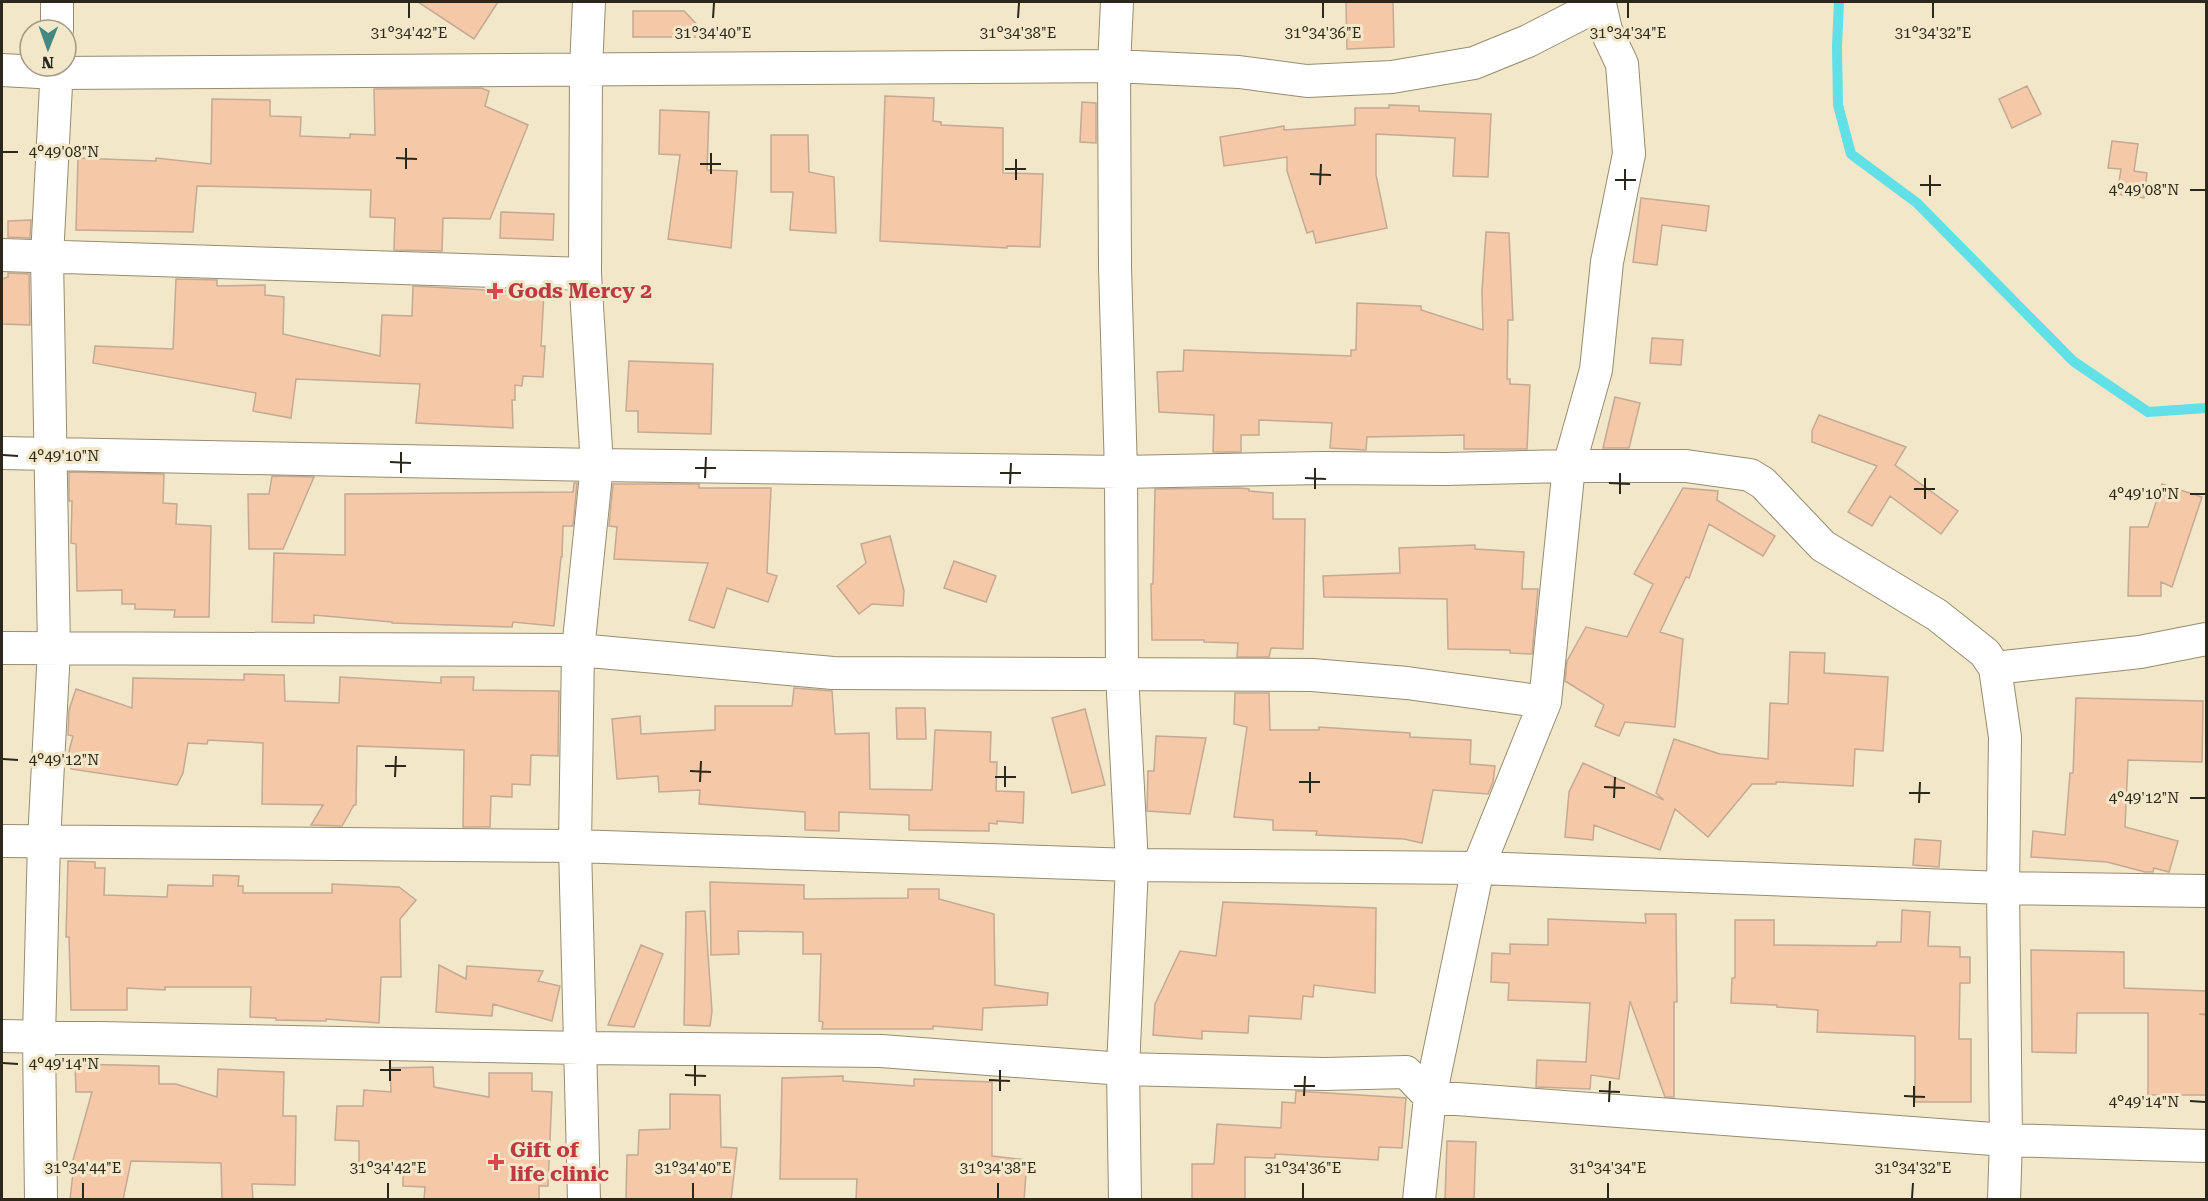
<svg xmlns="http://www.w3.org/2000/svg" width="2208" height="1201" viewBox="0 0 2208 1201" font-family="'Roboto Serif',serif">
	<rect width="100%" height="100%" fill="#f2e7c8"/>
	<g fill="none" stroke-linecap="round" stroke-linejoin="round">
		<path stroke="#61e0e8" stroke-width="10" d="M1839,2L1837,46L1838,105L1851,154L1917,203L2073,361L2148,412L2206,408"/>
	</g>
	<path fill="#f5c9a7" stroke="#c4a995" stroke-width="1.5" d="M418,2H498L474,39Z
		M1346,2H1393L1394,47L1347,49Z
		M633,11H684L709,37H633Z
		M2027,86L2041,114L2012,128L1999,99Z
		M481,88L489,91L485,106L528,125L490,219L443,218L442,251L394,250L395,218L370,217L371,190L197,186L193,232L76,230L78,158L156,161V158L211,164L212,99L270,100V116L301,117L300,136L350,138V134L375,135L374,89Z
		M885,96L934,98L933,121L941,122V125L1003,128V173L1043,174L1040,247L1007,246V248L880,241Z
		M1082,102L1096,103V143L1080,142Z
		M1389,105L1419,106V111L1491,114L1488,177L1453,176L1455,138L1376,134V175L1387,228L1316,243L1313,231L1307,233L1287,171V157L1224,166L1220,137L1284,126V130L1355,125V108H1389Z
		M660,110L709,112L707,170L737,171L731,248L668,239L680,155L659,154Z
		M771,135H808L809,172L834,177L836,233L790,230L793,192H771Z
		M2112,141L2138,144L2134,171L2147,173L2144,198L2117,194L2121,169L2108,168Z
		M1641,198L1709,206L1706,231L1662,225L1657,265L1633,262Z
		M501,212L554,214L553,240L500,238Z
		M31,220L30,238L8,237V221Z
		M1486,232L1509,233L1513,320H1508L1507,379H1510V384L1530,385L1527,449H1464V435L1367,437L1366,450L1330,448L1332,423L1259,420V435H1241V452H1213L1214,415L1159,412L1157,372L1183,371L1184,350L1351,356V350H1356L1357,303L1421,306V310L1483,330L1482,291Z
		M8,273L29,274L30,325L2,324V279L8,277Z
		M176,279L217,280V286L265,285V295L284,297L283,334L380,356L382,315L412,316L413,286L544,293L541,346H545L543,377L523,376L522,386L515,385V400H512L513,428L416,423L420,384L296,379L291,418L253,411L256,393L93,363L95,346L173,349Z
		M1652,338L1683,340L1681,365L1650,363Z
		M629,361L713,364L711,434L638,432V411H626Z
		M1615,397L1640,403L1629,448H1603Z
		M1819,415L1906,447L1895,465L1958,511L1941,534L1890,496L1872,526L1848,512L1877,466L1812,442V431Z
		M69,472L164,474L163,503L177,504L176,524L211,526L209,617H174L175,610L135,609V604H122V590L77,591L76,544L71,543L72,501H69Z
		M272,476L314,477L283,549H249L248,494H269Z
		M574,483H577L573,526H563L562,557H561L554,626L513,622L512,627L392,623V622L314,615V623L272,622L274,553L345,555V494L573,492Z
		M613,484H699V488H771L767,573L777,576L768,602L727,588L714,628L689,620L708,563L614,559L617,527L609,526Z
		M2162,484L2202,497L2172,587L2161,582V596H2128L2130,527H2148Z
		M1240,488L1249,489V491L1273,493V519H1305L1303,649L1271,648L1269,657H1237L1238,643L1204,642V640H1152L1151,584H1153L1155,489Z
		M1683,488L1718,491L1717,500L1775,536L1763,556L1709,524L1689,578L1686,577L1660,632L1683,639L1675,727L1625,722L1619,736L1595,726L1604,705L1565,681L1567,661L1586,627L1627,637L1653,584L1634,574Z
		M890,536L904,591L903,606L872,604L859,614L837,586L866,563L861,544Z
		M1475,545V549L1524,552L1522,589H1538L1532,654L1510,653V650L1448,649L1447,599L1324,597L1323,576L1400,573L1399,548Z
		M954,561L996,576L986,602L944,588Z
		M1790,652L1825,653L1824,673L1888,677L1883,751L1855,749L1853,786L1776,782V784H1752L1708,837L1675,809L1660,850L1594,825L1593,840L1565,837L1569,792L1583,763L1664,800L1656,793L1674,739L1720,754L1768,759L1770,703L1788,704Z
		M244,674L284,675L285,701L339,703L340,677L441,683V677H474L473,690L559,691L558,756L531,755L530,785L512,784V797L491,796L490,827H463L464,750L357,746L356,805H354L342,826L311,825L323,805L262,804L263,743L208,740L207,744L188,743L183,773L177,785L71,769L72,765L66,763L73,736L68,735L69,710L76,689L132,708L133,678L244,680Z
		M794,688L832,691L835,734L869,733L870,789L932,790L935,730L991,732L990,762H997L996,791L1024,792L1023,823L997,821V824L989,823V831L909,830V815L839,812V831L805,830V812L699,804L700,790L659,792L658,776L617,779L612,719L640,716L641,734L715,730V706H792Z
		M1235,693H1269L1270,730H1319V727L1410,733V737L1471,740L1470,764L1495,766L1493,782L1488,794L1433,790L1422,843L1404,839L1316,835L1317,831L1273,830V820L1234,817L1247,727L1234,724Z
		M2076,698L2203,701L2202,762L2128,760L2125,827L2178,841L2169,872L2154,868L2153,872H2145L2107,862L2031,857L2033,831L2065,835L2070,773H2073Z
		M896,708H925L926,739H897Z
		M1085,709L1105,785L1072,793L1052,718Z
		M1156,736L1206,738L1190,814L1147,811L1148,771H1154Z
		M1915,839L1941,841L1939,867L1913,865Z
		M68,861L95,862V868H105L104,895L167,897L168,885L213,886V875L239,876L238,886H243V893H332V884L399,887L416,900L400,919L401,977H381L379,1023L326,1019V1021L276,1020V1018L250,1017L251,987H165V990L127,988V1010H71L69,937H66Z
		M710,882L804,885V899L908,898V889H939V899L994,914L995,985L1048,993L1047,1005L983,1008L982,1030L933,1026V1029H822L823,1022L819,1021L821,954H803V932L738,931L739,954L711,955Z
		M1223,902L1376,908L1375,993L1314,985L1313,997L1303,996L1301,1019L1249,1016L1248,1033L1202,1031V1039L1153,1035L1155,1004L1180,951L1216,956Z
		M1902,910L1930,912L1928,946L1960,947V957H1970V983H1960L1959,1039H1971V1102H1915V1036L1817,1032L1818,1010L1777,1007V1005L1731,1003L1732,978H1735V920H1774V945L1876,946L1877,942H1901Z
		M705,911L712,1011L710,1026L684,1025L686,912Z
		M1645,914H1676L1677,1002H1674V1097H1665L1630,1001L1619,1079L1591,1075L1590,1089L1536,1087L1537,1060L1586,1062L1590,1003L1508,1000L1509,983L1491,982L1492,953L1510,954V944L1548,945V919L1646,923Z
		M641,945L663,954L634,1027L608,1025Z
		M2031,950L2124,952V988L2206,991V1014H2199L2206,1015V1095H2148V1013H2077L2076,1053L2032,1052Z
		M439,965L466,979L467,966L543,971L538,981L560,986L552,1021L493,1004L492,1016L436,1012Z
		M75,1064L159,1066V1084H176L217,1097L218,1069L284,1072L283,1116H296L295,1185L252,1184L253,1200H222L221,1163L131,1161L123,1200H70L73,1172L70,1171L92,1092H76Z
		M433,1067L434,1087L489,1097V1073H532V1091L552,1092L548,1186H539V1200H424L425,1187L403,1186V1167H359V1141L335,1140L337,1106H363L364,1090L391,1092L390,1068Z
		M843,1076V1081L914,1086V1079L992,1082V1156L1027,1160L1024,1200H856L857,1179H780L782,1078Z
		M1296,1091L1406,1098L1402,1148L1379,1147L1378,1160L1275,1154V1158L1245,1157V1200H1192V1164H1214L1217,1124L1281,1128L1282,1102L1295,1103Z
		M670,1094L720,1095L721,1147L737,1148L731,1200H626L627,1155H638L639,1130L670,1129Z
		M1447,1141L1476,1142L1474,1200H1445Z"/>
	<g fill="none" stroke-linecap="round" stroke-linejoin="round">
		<defs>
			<path id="minor" d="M1117,2L1114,66L1115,267L1121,472L1122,674L1132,865L1123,1069L1125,1200
				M57,30V2
				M2,70L57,73L1114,66L1239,72L1307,81L1392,77L1474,63L1528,41L1600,4L1606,30L1622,64L1629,154L1607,262L1596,370L1569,466L1545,702L1478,868L1430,1097L1419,1200
				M2,255L585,274
				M2,453L597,465L1121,472L1323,468L1445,469L1569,466H1686L1750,475L1763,483L1823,546L1937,615L1985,653L1995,668L2005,737L2003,888L2006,1140L2004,1200
				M2,648L578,650L833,673L1312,675L1407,683L1545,702
				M1995,668L2140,652L2206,639
				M2,841L575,846L1132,865L1478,868L2003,888L2206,891
				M2,1036L581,1048L881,1051L1123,1069L1325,1074L1406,1072L1430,1097L2006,1140L2206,1146
				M41,1200L39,1037L44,841L54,649L47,257L57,66
				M584,1200L575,846L578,650L597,465L585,274L586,69L589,2"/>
		</defs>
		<use href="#minor" stroke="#968c6f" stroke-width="34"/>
		<use href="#minor" stroke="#fff" stroke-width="32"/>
	</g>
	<path fill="none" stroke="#2b271b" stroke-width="2" d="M409,18V3M713,18L714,3M1018,18L1019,3M1323,18V3M1628,18V3M1933,18V3M3,152H18M396,158L417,159M700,164H721M406,169V148M1005,169H1026M711,174V153M1310,174L1331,175M1016,180V159M1615,180H1636M1320,185L1321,164M1920,185H1941M1625,190V169M2190,190H2205M1930,196V175M3,455L18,456M390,462L411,463M695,468H716M401,473V452M1000,473H1021M705,478L706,457M1305,478L1326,479M1609,483L1630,484M1010,484L1011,463M1315,489V468M1914,489H1935M1620,494V473M2190,494H2205M1925,499V478M3,759L18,760M385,766H406M690,771L711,772M395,777L396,756M995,777H1016M700,782L701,761M1299,782H1320M1005,787V766M1604,787L1625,788M1310,793V772M1909,793H1930M1614,798L1615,777M2190,798H2205M1919,803L1920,782M3,1063L18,1064M380,1070H401M685,1075L706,1076M989,1080L1010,1081M390,1081V1060M695,1086V1065M1294,1086H1315M1000,1091V1070M1599,1091L1620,1092M1304,1096L1305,1076M1904,1096L1925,1097M2190,1101L2205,1102M1609,1102L1610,1081M1914,1107V1086M83,1198V1183M388,1198V1183M693,1198V1183M998,1198V1183M1303,1198V1183M1608,1198V1183M1912,1198L1913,1183"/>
	<g fill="#e0444e" stroke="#f2e7c8" stroke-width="2">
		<path d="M492 282h6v6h6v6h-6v6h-6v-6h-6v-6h6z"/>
		<path d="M493 1153h6v6h6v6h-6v6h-6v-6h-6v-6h6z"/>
	</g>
	<g text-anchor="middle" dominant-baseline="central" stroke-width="6" stroke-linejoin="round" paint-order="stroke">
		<g font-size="21" font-weight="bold" fill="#be3a42" stroke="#f2e7c8" text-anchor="start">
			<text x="508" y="291">Gods Mercy 2</text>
			<text x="510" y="1150">Gift of<tspan x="510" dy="24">life clinic</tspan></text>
		</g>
	</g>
	<g font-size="15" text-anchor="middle" fill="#2b271b" stroke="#f2e7c8" stroke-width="6" stroke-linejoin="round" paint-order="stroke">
		<text x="409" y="38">31°34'42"E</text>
		<text x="713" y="38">31°34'40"E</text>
		<text x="1018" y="38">31°34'38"E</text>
		<text x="1323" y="38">31°34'36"E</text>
		<text x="1628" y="38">31°34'34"E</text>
		<text x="1933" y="38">31°34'32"E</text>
		<text x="64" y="157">4°49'08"N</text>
		<text x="2144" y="195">4°49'08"N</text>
		<text x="64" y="461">4°49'10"N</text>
		<text x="2144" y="499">4°49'10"N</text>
		<text x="64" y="765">4°49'12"N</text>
		<text x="2144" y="803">4°49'12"N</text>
		<text x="64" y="1069">4°49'14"N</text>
		<text x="2144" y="1107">4°49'14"N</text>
		<text x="83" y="1173">31°34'44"E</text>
		<text x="388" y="1173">31°34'42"E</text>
		<text x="693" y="1173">31°34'40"E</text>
		<text x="998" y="1173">31°34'38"E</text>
		<text x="1303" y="1173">31°34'36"E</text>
		<text x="1608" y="1173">31°34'34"E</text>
		<text x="1913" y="1173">31°34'32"E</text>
	</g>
	<rect width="2208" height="1201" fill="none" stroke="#2b271b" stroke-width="6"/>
	<g transform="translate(48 48) rotate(181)"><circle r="28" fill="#f2e7c8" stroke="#a29a83" stroke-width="1.5"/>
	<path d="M0-4.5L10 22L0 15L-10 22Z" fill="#438982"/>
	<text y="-9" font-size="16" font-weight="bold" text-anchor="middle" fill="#2b271b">N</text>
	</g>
</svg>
